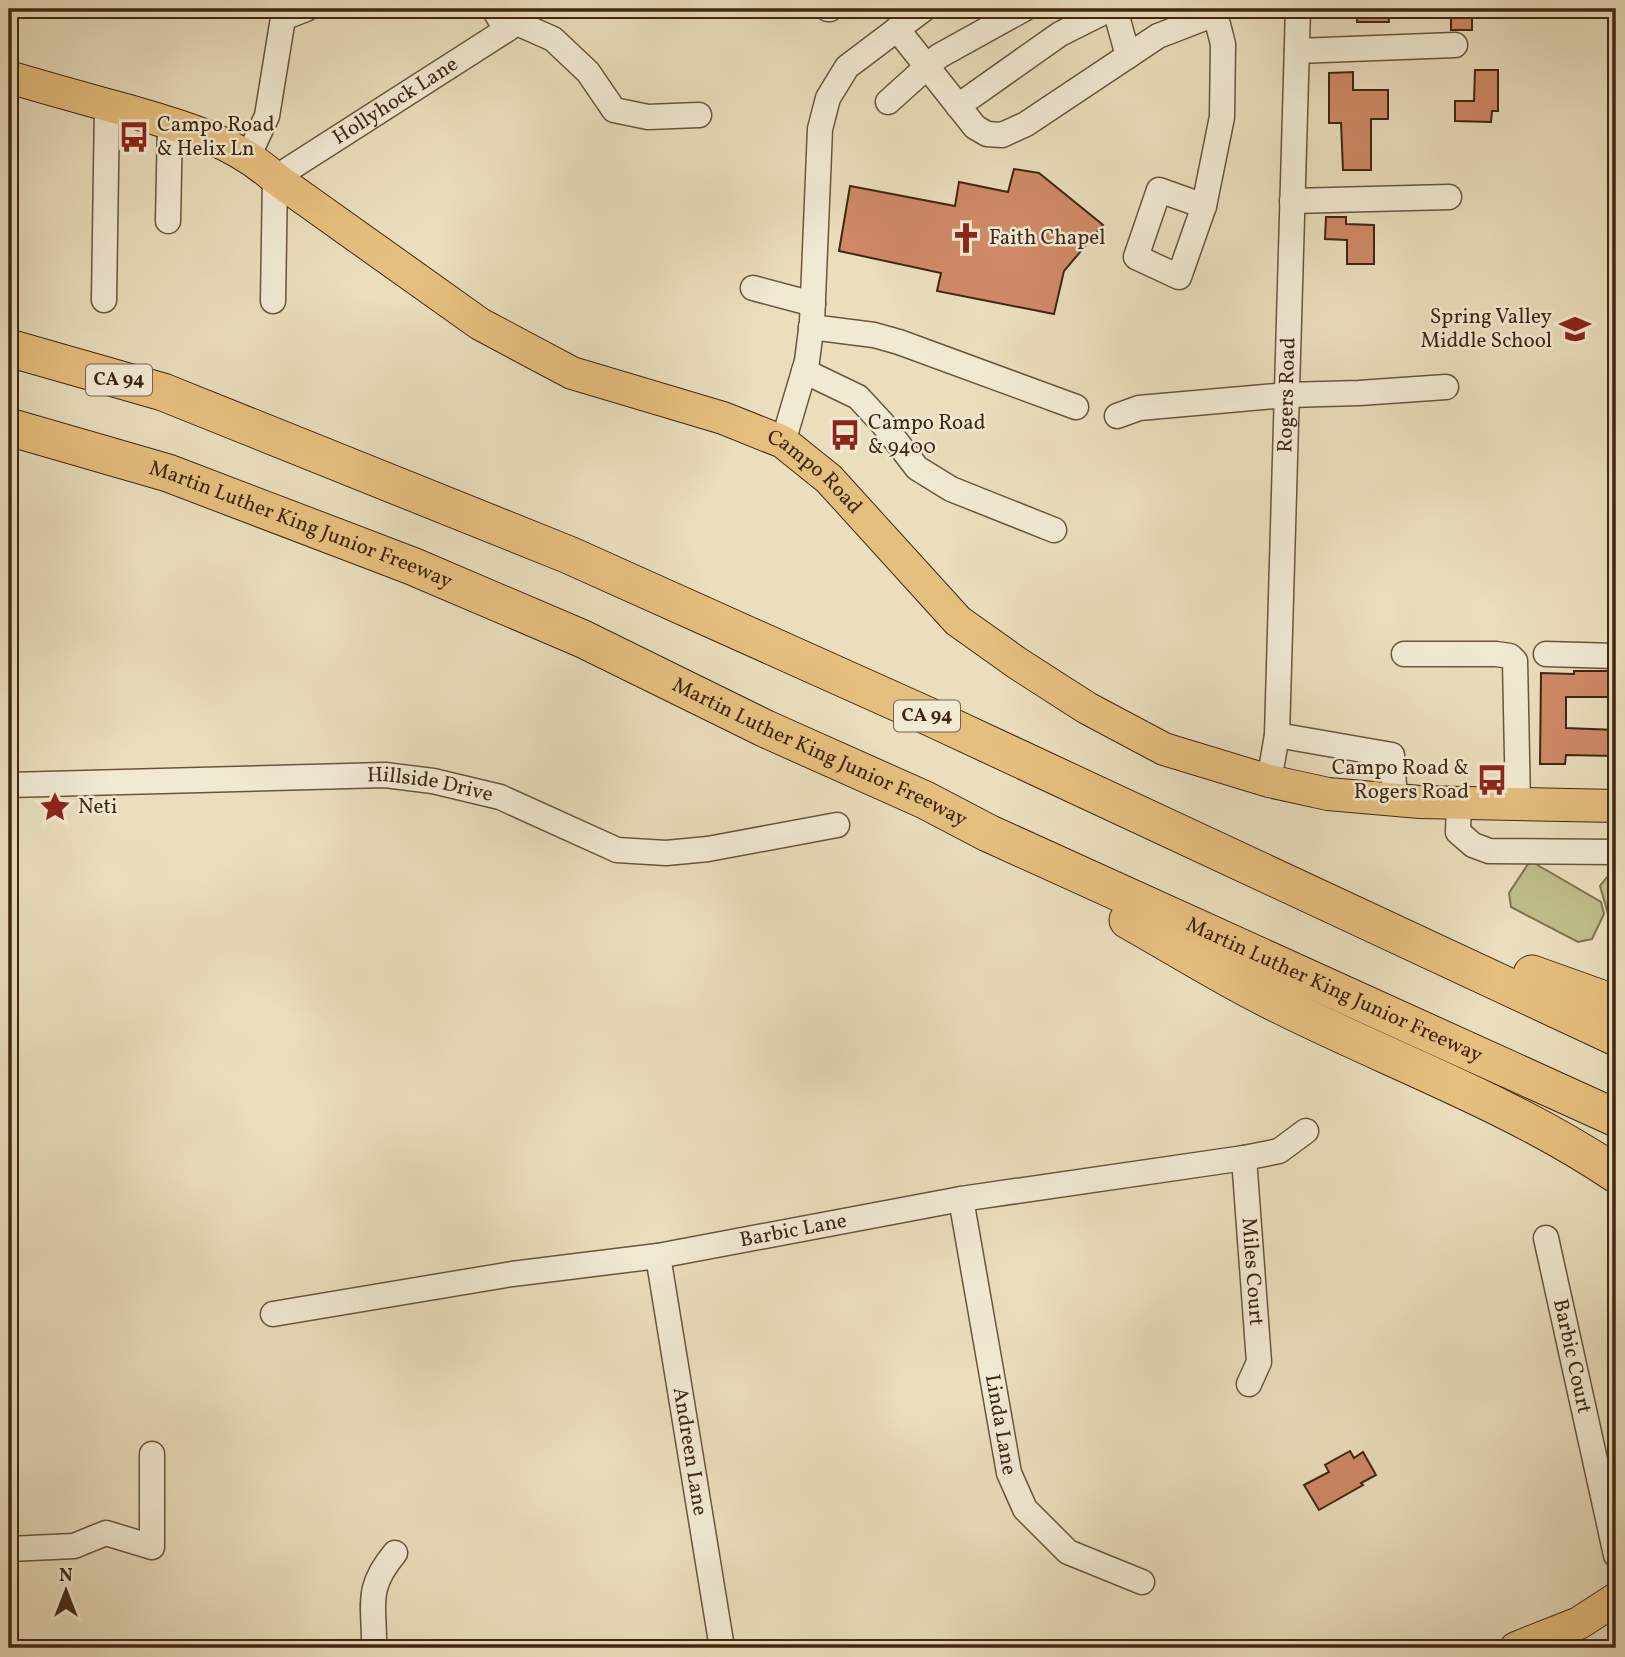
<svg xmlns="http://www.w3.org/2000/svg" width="1625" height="1657" viewBox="0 0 1625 1657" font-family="Vollkorn,serif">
	<rect width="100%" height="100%" fill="#eadebc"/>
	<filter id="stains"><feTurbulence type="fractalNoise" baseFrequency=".00286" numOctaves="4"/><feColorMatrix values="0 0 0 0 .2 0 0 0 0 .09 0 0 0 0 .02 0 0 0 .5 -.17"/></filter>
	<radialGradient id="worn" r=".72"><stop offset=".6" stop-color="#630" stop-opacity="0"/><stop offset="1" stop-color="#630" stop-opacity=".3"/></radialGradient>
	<path fill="#bfbf8b" stroke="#80734e" stroke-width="2" d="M1534,863L1601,902L1604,914L1592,939L1578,942L1511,907L1509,893L1528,864Z
		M1616,874V942L1600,886L1607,877Z"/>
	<path fill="#cf8967" stroke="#402712" stroke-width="2" d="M1357,9H1388L1389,22H1357Z
		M1451,9H1472V30H1451Z
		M1475,70H1498V111H1492L1491,122L1455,121V101H1474Z
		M1353,72V90H1388V119H1371V170H1343L1341,123H1329V73Z
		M1014,169L1039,173L1103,225L1064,271L1054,314L937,291L941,273L839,251L850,186L955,206L959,182L1008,192Z
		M1326,217H1346V224L1374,225V264H1347V240L1325,239Z
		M1574,671H1616V697H1566V728L1616,730V756L1566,755L1565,764H1540L1541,673L1574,674Z
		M1350,1451L1354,1458L1363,1452L1376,1475L1361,1483L1363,1485L1319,1510L1304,1485L1329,1472L1325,1465Z"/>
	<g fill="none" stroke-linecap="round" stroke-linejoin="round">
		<defs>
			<g id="minor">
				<path d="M494,9L506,30"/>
				<path d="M828,9H830"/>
				<path d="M1115,9L1128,56"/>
				<path d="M897,29L975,127L987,134L1002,135L1026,124L1158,36L1215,14"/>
				<path d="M1297,51L1455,45"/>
				<path d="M888,102L939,56L1024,9"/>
				<path d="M958,106L1060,34L1110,9"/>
				<path d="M248,157L267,116L283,18L306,9"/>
				<path d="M1159,190L1204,206L1179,277L1136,257Z"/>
				<path d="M1292,201L1449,197"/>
				<path d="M1204,206L1222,117L1223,44L1214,9"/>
				<path d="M168,221L170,123"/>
				<path d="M753,288L813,304"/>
				<path d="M104,300L107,105"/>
				<path id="s1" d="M273,301L275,178L517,23L553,39L588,72L614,110L648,117L699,115"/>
				<path d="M811,327L874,335L899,342L1076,407"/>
				<path d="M804,371L858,397L883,424L917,468L951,489L1054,530"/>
				<path d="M1117,416L1139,408L1287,395L1359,393L1446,387"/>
				<path d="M783,442L807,361L812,322L820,129L828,98L847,67L924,9"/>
				<path d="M1404,654H1496L1510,656L1515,661L1518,804"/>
				<path d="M1546,654L1616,656"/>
				<path d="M1277,735L1392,755L1395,801"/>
				<path id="s2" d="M1269,781L1277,735L1298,9"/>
				<path id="s3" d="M9,785L385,775L433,781L500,797L617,850L666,853L708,849L837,825"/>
				<path d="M1459,803L1458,832L1473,845L1489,851L1616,852"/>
				<path id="s4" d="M1244,1158L1259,1362L1249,1384"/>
				<path id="s5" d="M961,1199L1009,1473L1025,1509L1068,1552L1142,1582"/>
				<path id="s6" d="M1546,1238L1616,1555"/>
				<path id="s7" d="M658,1256L722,1648"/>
				<path id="s8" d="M273,1314L512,1274L658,1256L961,1199L1244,1158L1279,1151L1306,1131"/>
				<path d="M9,1549L74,1546L106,1533L152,1547V1454"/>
				<path d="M374,1648C375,1605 364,1590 395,1553"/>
			</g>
			<g id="major">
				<path id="s9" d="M9,77C49,89 89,100 129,111C181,126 233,140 275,178L480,324L572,373L723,418L783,442L829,479L958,621L1017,663L1087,708L1164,749L1269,781L1328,794L1420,802L1616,806"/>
				<path d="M1516,1648L1579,1623L1616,1599"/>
			</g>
			<g id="highway">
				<path d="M9,348L163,392L569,555L930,717L1616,1037"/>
				<path id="s10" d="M9,427L168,473L412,566L583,639L766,729L925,800L988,833L1616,1118"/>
				<path d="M1128,920C1178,948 1228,980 1280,1005C1392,1061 1512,1104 1616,1174"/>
				<path d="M1532,974L1616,1004"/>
			</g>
		</defs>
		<use href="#minor" stroke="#6a553c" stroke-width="27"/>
		<use href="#major" stroke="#402712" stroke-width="34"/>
		<use href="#highway" stroke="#402712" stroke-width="39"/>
		<use href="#minor" stroke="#f1ead3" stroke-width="24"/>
		<use href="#major" stroke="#e5bf7e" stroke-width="32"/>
		<use href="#highway" stroke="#e5bf7e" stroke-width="37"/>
	</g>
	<defs>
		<symbol id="bus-bare" viewBox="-9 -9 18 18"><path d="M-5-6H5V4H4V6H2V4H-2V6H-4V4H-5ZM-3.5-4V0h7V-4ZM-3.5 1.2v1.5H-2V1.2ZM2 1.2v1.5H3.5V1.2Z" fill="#8f2418" stroke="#f1ead3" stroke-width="2.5" paint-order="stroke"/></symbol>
		<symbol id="church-bare" viewBox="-9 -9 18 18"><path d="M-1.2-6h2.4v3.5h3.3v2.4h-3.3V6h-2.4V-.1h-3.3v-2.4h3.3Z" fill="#8f2418" stroke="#f1ead3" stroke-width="2.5" paint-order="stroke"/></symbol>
		<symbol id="school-bare" viewBox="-9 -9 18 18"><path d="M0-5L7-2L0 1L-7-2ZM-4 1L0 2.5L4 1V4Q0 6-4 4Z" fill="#8f2418" stroke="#f1ead3" stroke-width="2.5" paint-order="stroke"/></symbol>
		<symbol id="sight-bare" viewBox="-9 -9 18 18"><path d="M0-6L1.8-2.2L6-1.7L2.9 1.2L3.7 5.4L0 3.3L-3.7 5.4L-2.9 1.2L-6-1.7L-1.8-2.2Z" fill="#8f2418" stroke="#f1ead3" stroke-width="2.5" paint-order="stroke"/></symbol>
	</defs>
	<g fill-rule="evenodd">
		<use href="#bus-bare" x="112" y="115" width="44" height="44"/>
		<use href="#church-bare" x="944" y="216" width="44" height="44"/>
		<use href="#school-bare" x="1553" y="307" width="44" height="44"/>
		<use href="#bus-bare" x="823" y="413" width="44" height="44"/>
		<use href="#bus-bare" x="1470" y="758" width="44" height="44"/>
		<use href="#sight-bare" x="33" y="785" width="44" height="44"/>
	</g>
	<g text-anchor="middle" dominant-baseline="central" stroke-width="5" stroke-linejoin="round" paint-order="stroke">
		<g fill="#f1ead3" stroke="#75624c" stroke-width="2">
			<rect x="86" y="364.5" width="66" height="31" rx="5"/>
			<rect x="894" y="700.5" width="66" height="31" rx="5"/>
		</g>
		<g font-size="19" font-weight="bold" fill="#402712">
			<text x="119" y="380">CA 94</text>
			<text x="927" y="716">CA 94</text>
		</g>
		<g font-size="21" fill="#402712" stroke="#f1ead3">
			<text stroke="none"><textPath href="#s1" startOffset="266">Hollyhock Lane</textPath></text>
			<text stroke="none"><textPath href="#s2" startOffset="387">Rogers Road</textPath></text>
			<text stroke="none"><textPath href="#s9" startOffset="908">Campo Road</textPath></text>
			<text stroke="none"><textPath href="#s10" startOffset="308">Martin Luther King Junior Freeway</textPath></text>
			<text stroke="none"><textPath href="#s10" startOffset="875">Martin Luther King Junior Freeway</textPath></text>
			<text stroke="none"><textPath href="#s3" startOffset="422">Hillside Drive</textPath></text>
			<text stroke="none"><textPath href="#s10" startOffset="1442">Martin Luther King Junior Freeway</textPath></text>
			<text stroke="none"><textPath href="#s8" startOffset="527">Barbic Lane</textPath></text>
			<text stroke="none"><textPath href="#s4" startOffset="114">Miles Court</textPath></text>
			<text stroke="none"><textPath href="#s6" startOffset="121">Barbic Court</textPath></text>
			<text stroke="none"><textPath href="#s5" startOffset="229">Linda Lane</textPath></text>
			<text stroke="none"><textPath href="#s7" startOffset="198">Andreen Lane</textPath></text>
		</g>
		<g font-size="21" fill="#402712" stroke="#f1ead3" text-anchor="start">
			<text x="157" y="125">Campo Road<tspan x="157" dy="24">&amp; Helix Ln</tspan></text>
			<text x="989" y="238">Faith Chapel</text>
			<text x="1552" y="317" text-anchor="end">Spring Valley<tspan x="1552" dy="24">Middle School</tspan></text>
			<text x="868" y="423">Campo Road<tspan x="868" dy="24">&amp; 9400</tspan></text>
			<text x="1469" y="768" text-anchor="end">Campo Road &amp;<tspan x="1469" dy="24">Rogers Road</tspan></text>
			<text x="78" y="807">Neti</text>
		</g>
	</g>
	<rect width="1625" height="1657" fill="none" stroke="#eadebc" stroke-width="35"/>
	<rect x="10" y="10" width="1604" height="1636" fill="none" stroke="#402712" stroke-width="3.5"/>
	<rect x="18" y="18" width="1590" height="1622" fill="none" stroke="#402712" stroke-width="2"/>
	<g transform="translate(66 1591)" stroke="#f1ead3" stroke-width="5" paint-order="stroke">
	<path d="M0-5L12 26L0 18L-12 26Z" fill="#402712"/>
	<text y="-10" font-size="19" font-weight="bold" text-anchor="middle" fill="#402712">N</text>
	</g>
	<rect width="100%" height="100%" filter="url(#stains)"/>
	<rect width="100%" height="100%" fill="url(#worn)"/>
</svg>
